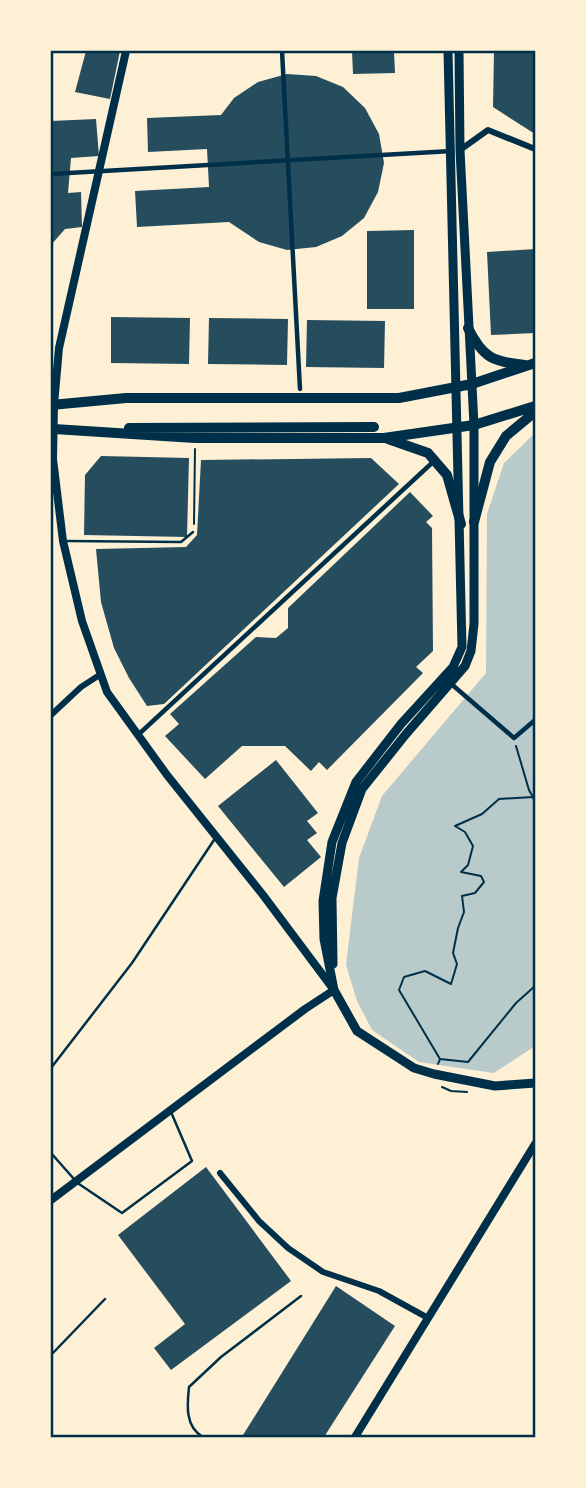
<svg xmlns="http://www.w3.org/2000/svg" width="586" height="1488" viewBox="0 0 586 1488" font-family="'Titillium Web',sans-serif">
	<rect width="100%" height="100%" fill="#fdf0d5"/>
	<path fill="#b9caca" d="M535,433V1046L494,1073L419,1062L372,1030L357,1001L346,965L359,858L382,796L486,673L487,514L504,463Z"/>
	<path fill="#264d5e" d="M86,51H120L110,99L75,92Z
		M352,51H394L395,73L353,74Z
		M494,51H535V134L493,107Z
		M287,74L316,76L343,87L365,108L379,134L384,163L378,192L364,218L342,236L316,247L287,250L259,242L229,222L137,227L135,191L209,187L207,149L148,152L147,118L221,115L234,98L258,82Z
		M96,119L99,156L71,158L68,193L81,192L82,227L65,229L51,245V121Z
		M414,230V309H367V231Z
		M535,249V333L491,335L487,252Z
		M111,317L190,318L189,364L111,363Z
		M209,318L288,319L287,365L208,364Z
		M307,320L385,321L384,368L306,367Z
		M101,456L189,458L187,537L84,535L85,475Z
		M371,458L399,484L164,704L147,706L129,678L114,648L101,602L96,549L186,547L197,535L201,460Z
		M410,492L433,516L426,522L432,528L433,651L416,667L423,673L327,770L319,762L311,771L285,746H242L205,779L165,736L179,724L170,714L256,637L276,638L288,628V608Z
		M276,760L318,813L307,821L317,833L307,840L321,857L284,887L218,806Z
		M206,1167L291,1281L171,1370L154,1348L185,1324L118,1235Z
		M336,1286L395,1326L324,1437H247L243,1435Z"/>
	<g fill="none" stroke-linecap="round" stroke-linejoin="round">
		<path stroke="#003049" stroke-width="2" d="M194,524L195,449
			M516,746L529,790L535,801
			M440,1059L399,990L404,977L425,971L451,984L457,964L453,953L458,928L464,912L462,896L475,893L484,882L481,876L461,872L468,865L473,846L465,832L455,826L482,814L499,799L533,797
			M438,1064L440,1059L468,1062L516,1003L535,986
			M442,1087L451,1091L467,1092"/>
		<path stroke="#003049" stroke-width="2.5" d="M66,541L181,542L193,532
			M51,1068L132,963L216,837
			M51,1153L74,1179
			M79,1184L122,1213L192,1161L171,1112
			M51,1355L105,1299
			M203,1437C185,1427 187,1405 189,1387L221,1357L301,1296"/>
		<path stroke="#003049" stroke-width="4.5" d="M282,51L300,389
			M51,174L452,151
			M449,682L514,738L535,720
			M139,734L433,462"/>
		<path stroke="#003049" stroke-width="6" d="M460,150L488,130L535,149
			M51,715L81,687L101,674
			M220,1173L259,1221L288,1248L323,1272L379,1291L428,1318"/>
		<path stroke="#003049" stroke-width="8" d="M51,1200L305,1009L334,990L263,895L167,775L107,692L82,621L63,541L53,459L54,405L59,348L126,51
			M355,1437L535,1144"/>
		<path stroke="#003049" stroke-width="9" d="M448,51L462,647L453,667L401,724L356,782L332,842L323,901L324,939L334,990L357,1031L414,1068L434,1074L495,1086L535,1083
			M333,964L332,898L342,843L362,789L406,734L465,666L471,651L474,624V425L460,150L459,51"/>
		<path stroke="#003049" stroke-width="10" d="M468,328C483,358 493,362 525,365
			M51,405L126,398H399L472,384L535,363
			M129,428L374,427
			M54,429L195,438H384L474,425L535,406
			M388,439L428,453L447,475L461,524
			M474,522L490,462L506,436L535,412"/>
	</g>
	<rect width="586" height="1488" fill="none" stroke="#fdf0d5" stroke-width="105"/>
	<rect x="52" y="52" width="482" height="1384" fill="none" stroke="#003049" stroke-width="2.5"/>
</svg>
